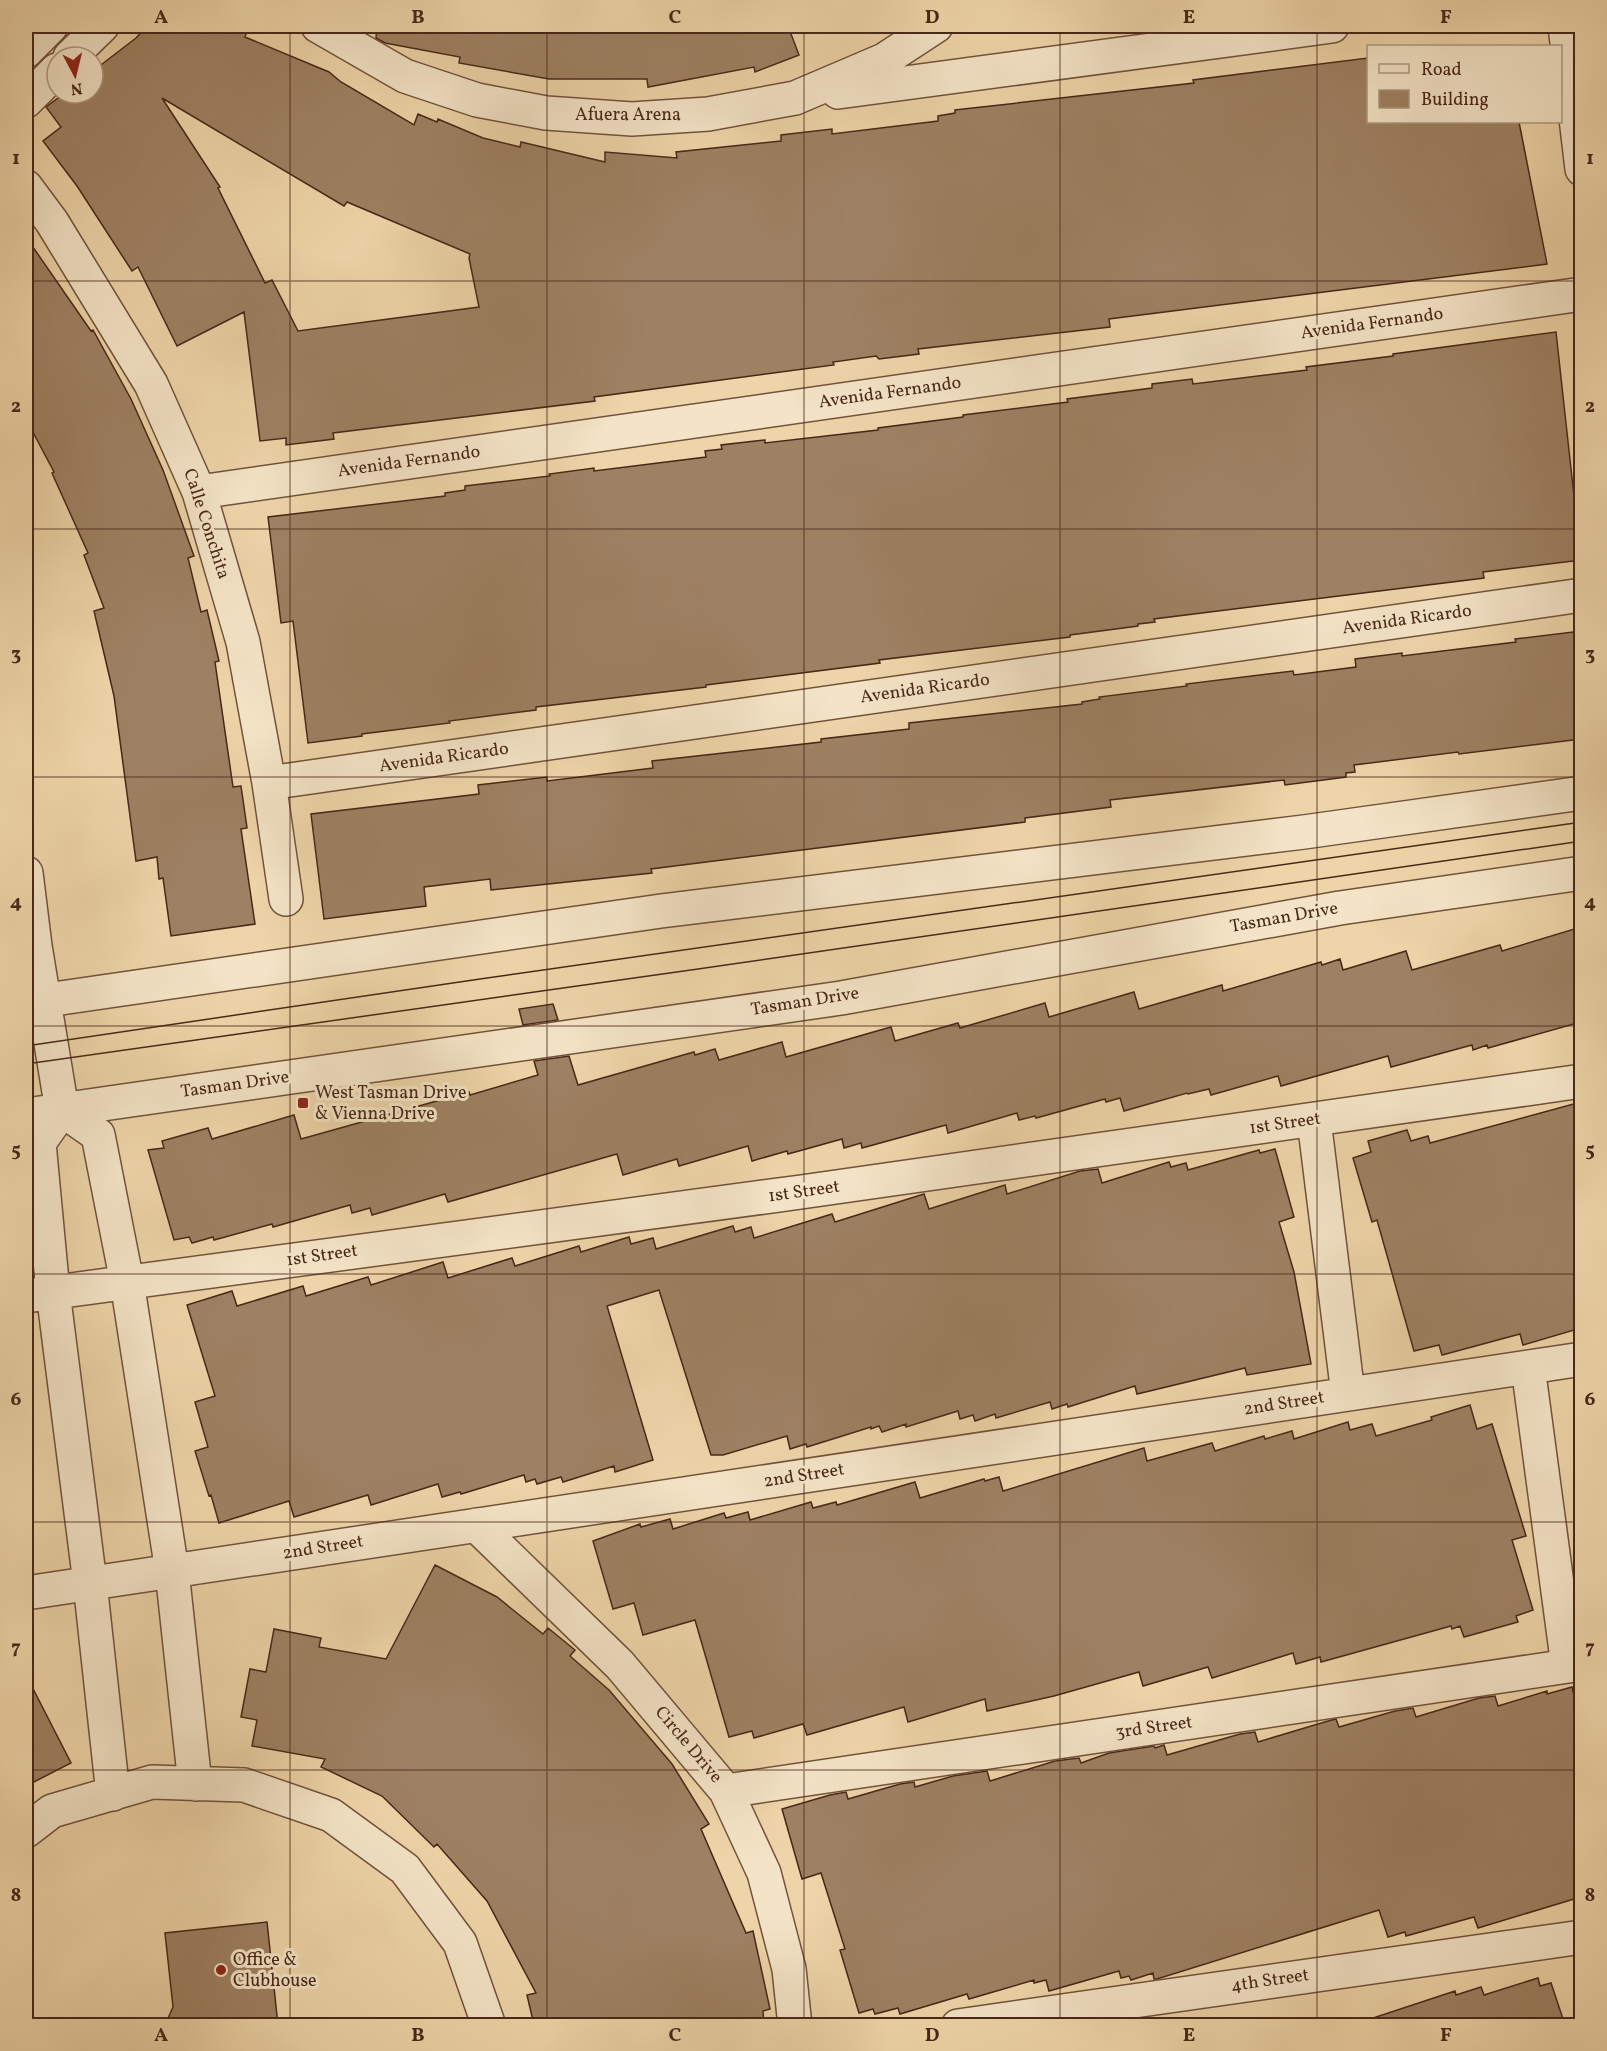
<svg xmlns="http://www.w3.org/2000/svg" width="1607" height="2051" viewBox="0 0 1607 2051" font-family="Vollkorn,serif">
	<rect width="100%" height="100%" fill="#eed5a9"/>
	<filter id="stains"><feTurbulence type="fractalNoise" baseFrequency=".00333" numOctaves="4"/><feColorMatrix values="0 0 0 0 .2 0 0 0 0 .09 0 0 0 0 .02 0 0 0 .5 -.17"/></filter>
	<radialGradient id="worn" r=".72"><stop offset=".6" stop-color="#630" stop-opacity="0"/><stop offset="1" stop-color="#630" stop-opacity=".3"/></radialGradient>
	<path fill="#9e8163" stroke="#482718" stroke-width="1.5" fill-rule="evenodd" d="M147,26H249L245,37L329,72L341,82L414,125L418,114L437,122L438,119L483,138L520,147L521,142L605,162V152L677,158L676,152L781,141V135L832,129V134L938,121V116L955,113V110L1194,83L1193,80L1368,58V122H1519L1547,264L1109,319L1110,327L918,349L919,354L879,359L876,356L833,362L834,365L594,397L595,401L333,433L334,439L286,445V438L260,441L244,312L177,346L138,267L132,271L77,186L43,141L61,127L46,107L65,93H93V71L136,38ZM162,98L344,206L347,202L470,254L469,258L479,307L298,331L272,280L265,283L218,188L220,187Z
		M377,26H788L799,55L755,72L754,67L648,87L647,79H549L459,63L460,57L385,43L376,38Z
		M26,237L91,331L93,330L131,399L163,470L194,556L188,558L201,612L207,610L219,661L215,662L233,787L241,786L247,828L241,829L255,924L171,936L163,878L159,879L157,857L136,861L114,696L94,611L104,608L84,555L88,553L52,473L54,472L26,419Z
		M1556,332L1581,560L1483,572L1484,578L1154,619L1155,622L1138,624V626L1070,635V637L879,660L880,663L706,685V687L536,707V710L449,721L450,723L362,734V736L308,743L293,621L281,623L268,517L445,496V493L465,490V486L550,476L549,474L594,468V471L706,457L705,451L722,449L721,445L765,440V443L878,430V428L963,417V415L1068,402L1067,399L1152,388V384L1192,379L1193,384L1307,370L1306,367L1393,356V354Z
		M1581,631V739L1459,754L1458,752L1354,765L1355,772L1346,773V777L1285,785L1284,780L1110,800L1111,807L1025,818V822L651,869L652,873L491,890L490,879L424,887L426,906L324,919L311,814L479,794L478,785L547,777V781L653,768L652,761L821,742V739L909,729V723L1082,704V702L1100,699L1099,697L1187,686L1186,684L1293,671L1294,675L1356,667L1355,659L1402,653V656L1516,642L1515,639Z
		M1581,927V1022L1488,1048L1487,1045L1473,1050L1472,1045L1391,1067L1388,1056L1281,1086L1278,1076L1211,1095L1209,1089L1188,1094L1187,1093L1124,1111L1120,1098L1106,1102L1105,1099L1036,1118L1035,1116L1019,1120L1017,1113L948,1133L946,1125L862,1148L861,1143L844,1148L842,1139L788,1154L787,1151L752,1161L748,1146L679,1166L677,1159L623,1175L617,1154L448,1202L445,1194L372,1215L370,1208L352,1213L350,1205L273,1227L272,1224L214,1240L213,1237L192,1243L189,1237L174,1240L148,1150L164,1148L162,1141L208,1128L212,1139L294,1115L301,1139L469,1092L470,1095L538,1075L534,1061L569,1056L578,1085L694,1052L695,1055L715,1049L719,1060L782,1042L786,1057L891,1027L895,1041L958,1023L960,1028L1045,1003L1049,1017L1134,992L1139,1009L1222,985L1223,991L1321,962L1322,965L1340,959L1343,970L1406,951L1412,970L1500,945L1502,951Z
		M553,1004L558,1020L523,1025L519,1009Z
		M1581,1102V1328L1523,1345L1520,1334L1442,1355L1439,1345L1414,1351L1377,1220L1372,1222L1353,1158L1371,1152L1368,1141L1407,1130L1411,1141L1428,1136L1430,1143Z
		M1275,1149L1294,1217L1279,1222L1294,1272L1311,1364L1247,1375L1245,1368L1137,1394L1135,1386L1068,1407L1067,1404L1052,1409L1050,1402L996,1418L995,1414L975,1421L973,1415L960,1419L958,1411L906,1427V1424L882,1432L879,1426L871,1429V1427L807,1447L806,1444L790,1449L787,1436L723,1455H711L659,1290L607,1306L653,1460L615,1472L614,1466L563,1482L561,1477L537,1484L535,1479L526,1482L524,1475L461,1494L460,1492L442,1497L438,1484L371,1505L368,1495L294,1517L289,1501L219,1523L211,1495L209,1496L195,1451L208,1447L195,1402L215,1396L187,1305L232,1291L237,1306L303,1286L306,1296L368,1277L371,1285L443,1262L448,1278L512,1258L515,1266L579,1246L581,1252L629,1237L631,1244L653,1238L656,1249L733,1226L735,1232L751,1227L754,1238L832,1214L835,1222L924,1194L929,1209L1005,1185L1007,1194L1080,1171L1098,1169L1102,1183L1169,1162L1171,1167L1186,1163L1188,1170L1259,1150L1260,1153Z
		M1470,1405L1477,1429L1492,1424L1526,1536L1512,1540L1533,1610L1516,1616L1518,1622L1464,1637L1460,1626L1452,1629L1451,1626L1321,1662L1320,1657L1296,1664L1293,1653L1212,1678L1208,1667L1143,1686L1139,1672L1054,1696L987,1711L985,1699L908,1722L904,1707L807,1735L803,1724L754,1738L752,1731L729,1737L695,1620L643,1635L634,1603L613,1609L593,1541L640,1524L641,1527L670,1519L673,1529L724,1513L726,1518L748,1512L750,1520L811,1502L813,1508L836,1502L837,1505L915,1482L920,1498L984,1479L985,1481L999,1477L1003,1491L1144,1448L1147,1461L1212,1443L1215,1451L1264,1436L1265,1439L1292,1431L1294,1439L1348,1422L1350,1430L1372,1424L1376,1436L1432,1420L1431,1417Z
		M435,1565L497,1597L543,1634L548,1628L575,1650L570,1656L609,1690L672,1764L709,1824L701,1829L746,1933L753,1931L770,2009L763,2011L764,2025H534L527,1995L536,1993L487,1901L437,1844L434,1847L382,1796L321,1767L325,1759L252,1746L257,1720L241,1717L250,1669L266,1672L274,1629L321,1638L319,1647L386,1659Z
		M26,1675L71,1763L26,1786Z
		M1572,1687L1574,1695L1581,1693V1897L1478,1928L1474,1917L1406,1936L1405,1932L1388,1937L1379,1910L1157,1979H1154L1153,1973L1131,1980L1129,1976L1121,1978L1119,1971L1049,1991L1046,1980L1034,1983V1980L969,1999L967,1994L900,2014L898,2008L875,2014L873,2009L859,2013L840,1950L845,1949L821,1873L802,1879L782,1809L830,1795L846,1792L848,1799L900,1784L914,1782L915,1787L953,1776L987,1771L990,1781L1055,1761L1079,1758L1081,1763L1109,1753L1154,1746L1155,1748L1164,1745L1167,1755L1240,1734L1255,1732L1258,1742L1328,1721L1336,1719L1339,1727L1395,1711L1413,1708L1416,1717L1479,1698L1495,1696L1498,1706L1547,1691V1694Z
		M267,1922L278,2025H165L173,2007L165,1933Z
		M1538,1978L1540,1986L1551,1983L1565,2025H1368L1367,2020L1455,1991L1456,1995L1481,1987L1484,1995Z"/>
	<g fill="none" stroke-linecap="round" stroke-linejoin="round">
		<defs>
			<path id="minor" d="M318,26L405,76L477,100L546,113L632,119L708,114L795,98L884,60L936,26
				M1565,26L1582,169
				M26,51L51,26
				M70,57L102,26
				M838,92L1332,26
				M26,101L57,70
				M26,187L52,222L151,384L199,492L243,642L269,783L286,899
				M199,492L1582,294
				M269,783L1582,595
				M26,873L35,946L62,1110
				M26,1003L661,911L1304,832L1582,793
				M62,1110L98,1135L127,1282L172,1571L195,1784
				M62,1110L39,1143L53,1292L90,1583L113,1794
				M26,1115L841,998L1340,908L1582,873
				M1314,1120L1348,1394
				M26,1296L801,1192L1582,1081
				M1528,1367L1568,1666
				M476,1525L620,1665L726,1791L764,1873L789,1969L795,2026
				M26,1593L1582,1359
				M726,1791L1582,1664
				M26,1831L52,1811L152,1782L244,1785L331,1815L405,1869L460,1943L489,2026
				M958,2026L1582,1937"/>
		</defs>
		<use href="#minor" stroke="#72523c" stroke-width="36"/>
		<use href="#minor" stroke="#f4e4c7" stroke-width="33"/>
		<path stroke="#482718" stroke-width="1.5" d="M26,1046L480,979L1582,822
			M26,1064L698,969L1582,841"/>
	</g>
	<path fill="none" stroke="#482718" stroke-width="1.5" stroke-opacity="0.55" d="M290,26V2026M547,26V2026M804,26V2026M1060,26V2026M1317,26V2026M26,281H1582M26,529H1582M26,777H1582M26,1026H1582M26,1274H1582M26,1522H1582M26,1770H1582"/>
	<g fill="#8f2418" stroke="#f4e4c7" stroke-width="2">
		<rect x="297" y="1097" width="12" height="12" rx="3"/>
		<circle cx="221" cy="1970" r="6"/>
	</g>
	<g text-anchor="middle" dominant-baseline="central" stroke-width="6" stroke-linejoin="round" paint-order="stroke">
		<g font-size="18" fill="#482718" stroke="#f4e4c7">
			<text x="628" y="115">Afuera Arena</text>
			<text transform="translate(1372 324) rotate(-8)">Avenida Fernando</text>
			<text transform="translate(890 393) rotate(-8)">Avenida Fernando</text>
			<text transform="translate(409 462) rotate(-8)">Avenida Fernando</text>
			<text transform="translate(206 524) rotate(72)">Calle Conchita</text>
			<text transform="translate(1407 620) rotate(-8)">Avenida Ricardo</text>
			<text transform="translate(925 689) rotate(-8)">Avenida Ricardo</text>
			<text transform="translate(444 758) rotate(-8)">Avenida Ricardo</text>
			<text transform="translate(1284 918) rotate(-10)">Tasman Drive</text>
			<text transform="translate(805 1002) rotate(-9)">Tasman Drive</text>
			<text transform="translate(235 1085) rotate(-8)">Tasman Drive</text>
			<text transform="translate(1285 1124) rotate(-8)">1st Street</text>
			<text transform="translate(804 1192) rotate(-8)">1st Street</text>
			<text transform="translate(322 1256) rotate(-8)">1st Street</text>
			<text transform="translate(1284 1404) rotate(-9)">2nd Street</text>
			<text transform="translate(804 1476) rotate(-9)">2nd Street</text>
			<text transform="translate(323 1548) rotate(-9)">2nd Street</text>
			<text transform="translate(1154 1728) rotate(-8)">3rd Street</text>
			<text transform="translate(688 1745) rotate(50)">Circle Drive</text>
			<text transform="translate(1270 1981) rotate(-8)">4th Street</text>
		</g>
		<g font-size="18" fill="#482718" stroke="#f4e4c7" text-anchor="start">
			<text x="315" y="1093">West Tasman Drive<tspan x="315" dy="21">&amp; Vienna Drive</tspan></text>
			<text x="233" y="1960">Office &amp;<tspan x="233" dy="21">Clubhouse</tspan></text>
		</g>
	</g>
	<rect width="1607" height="2051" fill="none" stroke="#eed5a9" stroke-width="66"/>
	<rect x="1367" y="45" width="195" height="78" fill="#f4e4c7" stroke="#af9881" stroke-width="1.5"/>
	<rect x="1379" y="64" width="30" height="9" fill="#f4e4c7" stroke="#af9881" stroke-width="1.5"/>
	<text x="1421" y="75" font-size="18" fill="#482718">Road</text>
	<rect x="1379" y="90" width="30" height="18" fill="#9e8163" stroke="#af9881" stroke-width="1.5"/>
	<text x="1421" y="105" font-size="18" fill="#482718">Building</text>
	<g transform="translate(75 75) rotate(173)"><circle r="28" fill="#f4e4c7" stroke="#af9881" stroke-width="1.5"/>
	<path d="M0-4.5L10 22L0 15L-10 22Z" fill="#8f2418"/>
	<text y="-9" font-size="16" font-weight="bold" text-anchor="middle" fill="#482718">N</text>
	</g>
	<rect x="33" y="33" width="1541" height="1985" fill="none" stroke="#482718" stroke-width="2"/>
	<g font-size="20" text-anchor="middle" font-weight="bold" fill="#482718">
		<text x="161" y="23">A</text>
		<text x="418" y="23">B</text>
		<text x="675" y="23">C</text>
		<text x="932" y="23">D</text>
		<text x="1189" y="23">E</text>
		<text x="1446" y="23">F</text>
		<text x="16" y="164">1</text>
		<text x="1590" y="164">1</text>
		<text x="16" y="412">2</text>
		<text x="1590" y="412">2</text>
		<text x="16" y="660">3</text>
		<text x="1590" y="660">3</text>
		<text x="16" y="908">4</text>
		<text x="1590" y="908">4</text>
		<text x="16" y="1156">5</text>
		<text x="1590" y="1156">5</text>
		<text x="16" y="1405">6</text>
		<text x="1590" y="1405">6</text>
		<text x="16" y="1653">7</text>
		<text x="1590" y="1653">7</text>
		<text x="16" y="1901">8</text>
		<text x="1590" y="1901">8</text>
		<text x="161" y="2041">A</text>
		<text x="418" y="2041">B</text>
		<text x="675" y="2041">C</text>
		<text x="932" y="2041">D</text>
		<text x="1189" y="2041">E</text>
		<text x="1446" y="2041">F</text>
	</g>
	<rect width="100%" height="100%" filter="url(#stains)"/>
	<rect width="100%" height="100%" fill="url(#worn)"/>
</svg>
